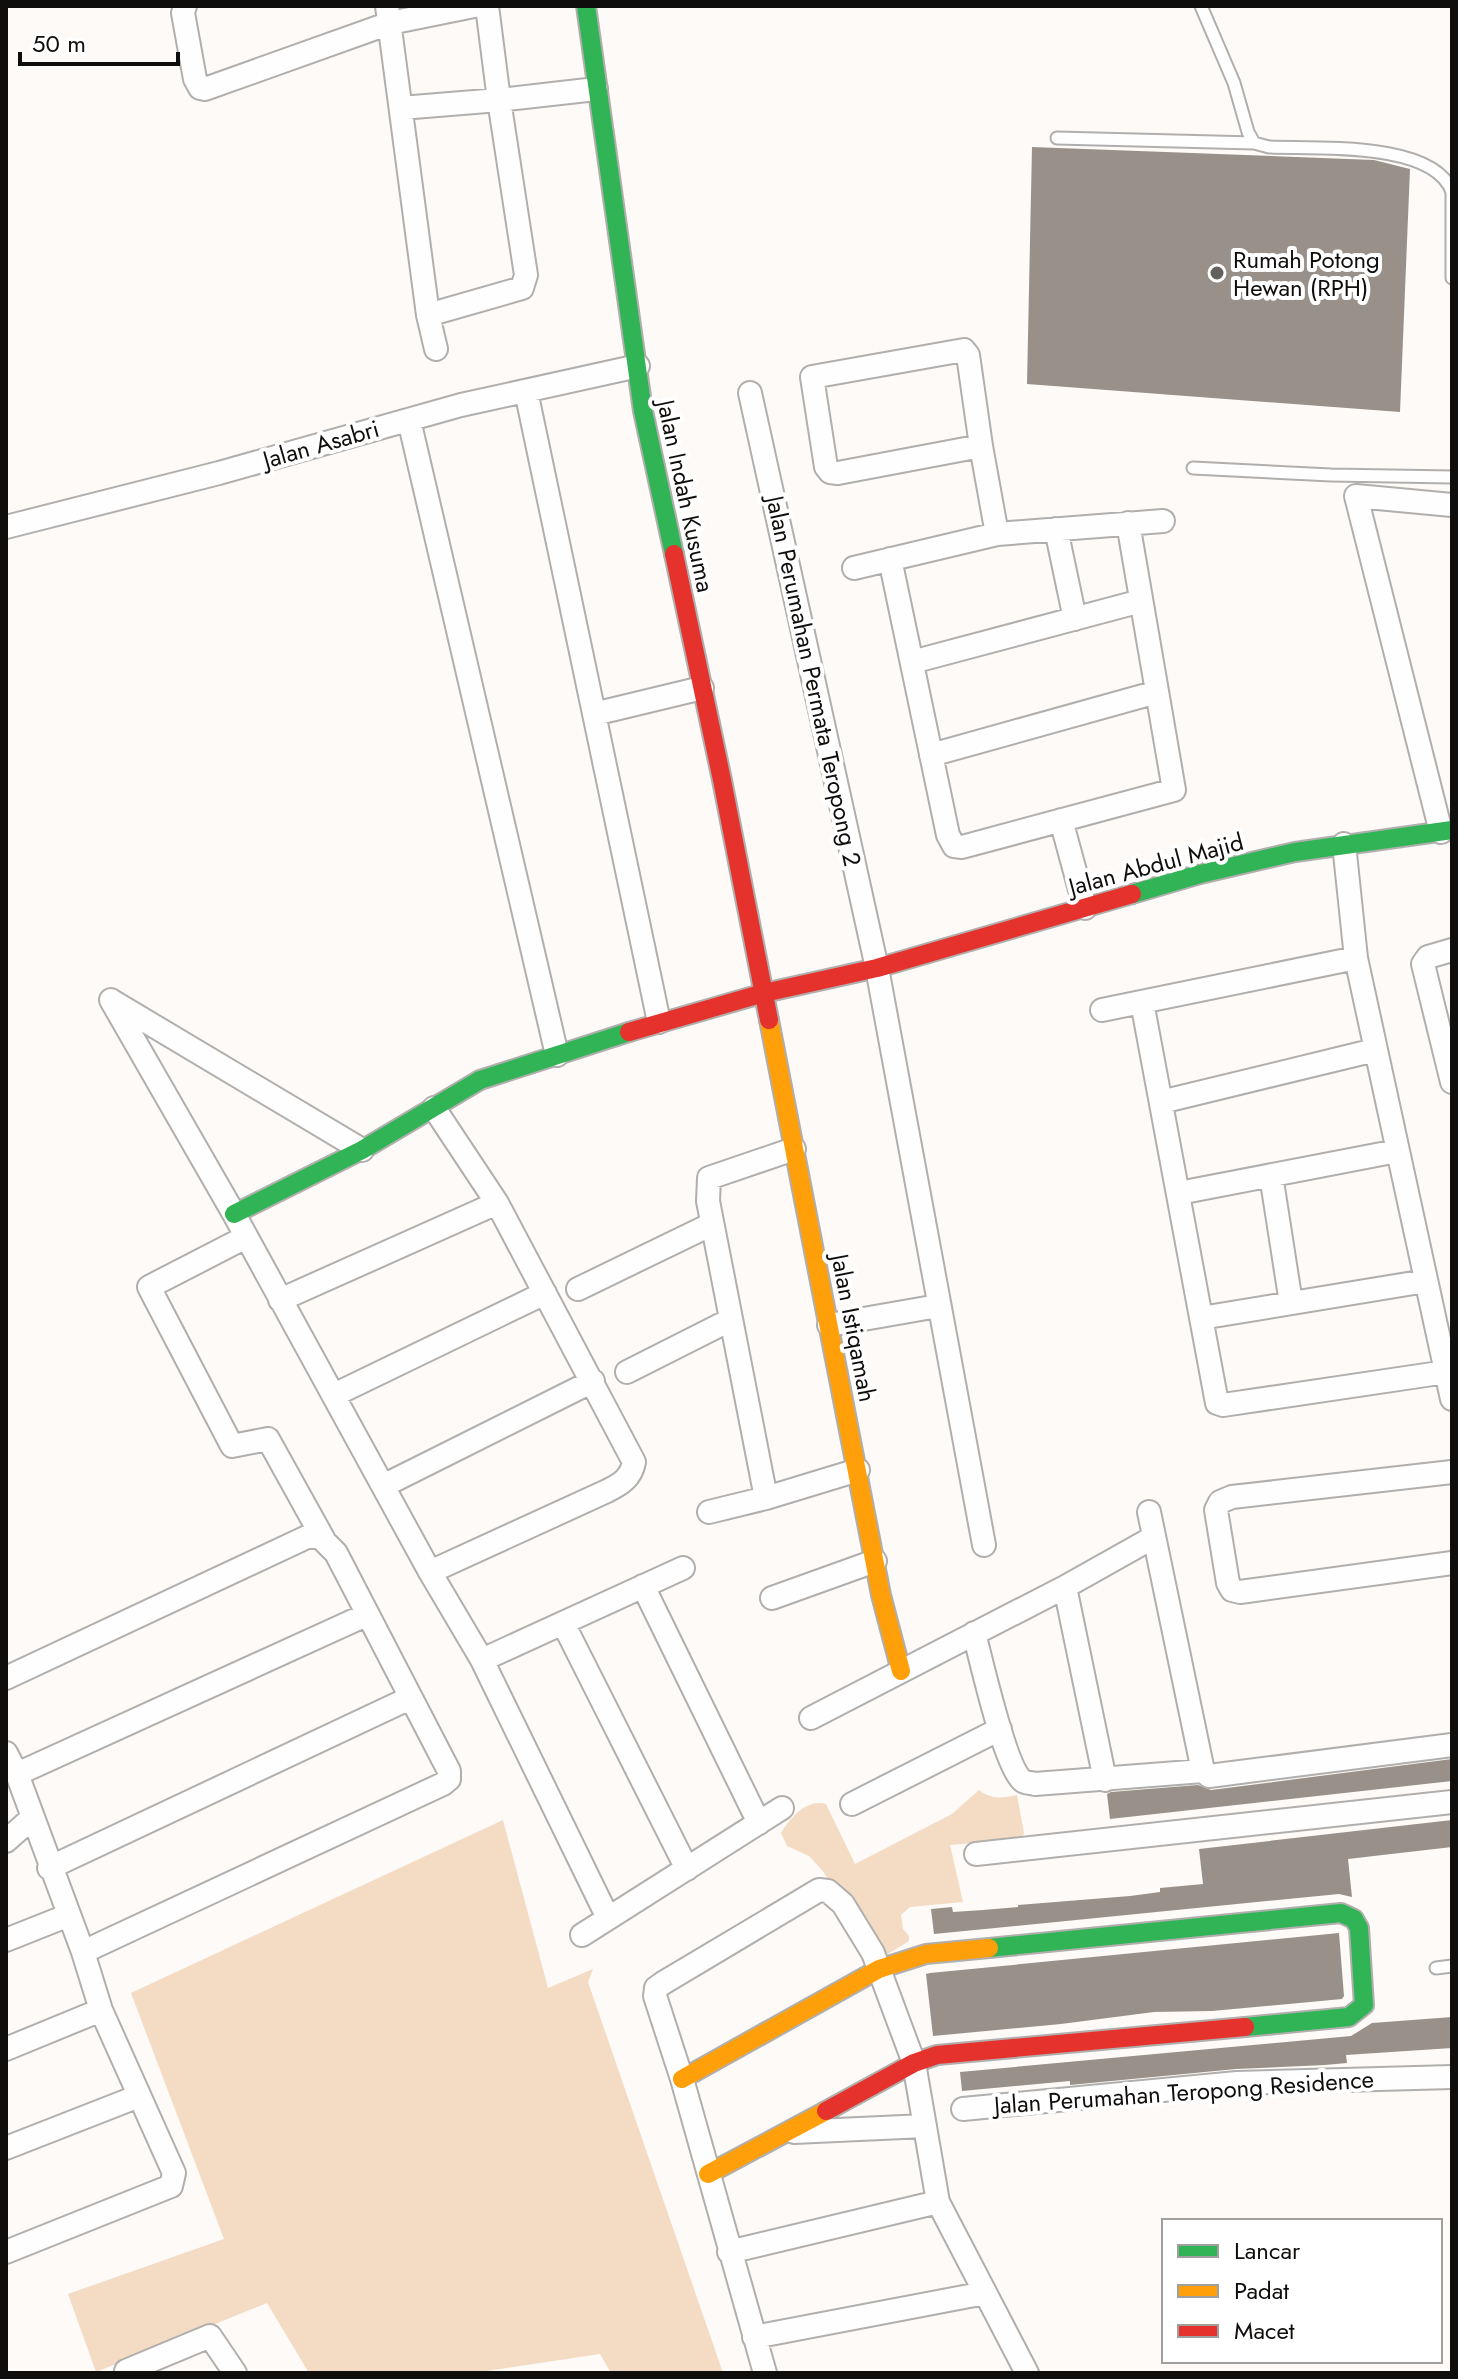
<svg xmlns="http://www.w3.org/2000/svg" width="1458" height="2379" viewBox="0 0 1458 2379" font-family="Jost,sans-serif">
	<rect width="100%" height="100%" fill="#fdfaf7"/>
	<path fill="#f4dbc4" d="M979,1790C992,1800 1001,1798 1017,1795L1024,1833L1021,1839L950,1845L963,1902L910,1907L901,1915L903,1929L909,1936V1941L883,1957L822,1870L809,1856L787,1846L781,1833C790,1818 807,1798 826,1804L855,1864L952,1814Z
		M503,1820L548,1988L593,1969L588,1982L723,2373H611L600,2354L473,2373H309L267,2303L96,2372L68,2294L224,2239L131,1993Z"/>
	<path fill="#999189" d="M1032,147L1374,160L1410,169L1400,412L1027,384Z
		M1452,1759V1781L1110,1819L1107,1794L1111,1792L1198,1785L1211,1790Z
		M1452,1820V1847L1348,1859L1352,1897L1339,1894L934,1934L931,1909L952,1907L953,1912L983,1910L1018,1907V1905L1130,1896L1160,1892V1888L1203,1884L1199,1849Z
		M1339,1933L1344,1996L1342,1999L1212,2011L1154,2012L1061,2024L933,2036L926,1974L930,1973Z
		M1452,2017V2048L1346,2055L1347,2063L1325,2065L1236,2069L1070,2085V2081L962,2091L960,2072L1351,2036L1372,2023Z"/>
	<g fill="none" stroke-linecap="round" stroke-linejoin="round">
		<defs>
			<path id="lane" d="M1201,6L1234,83L1248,132L1254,143L1269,147C1316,149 1434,141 1452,192V278
				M1057,138L1254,143
				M1193,468L1331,475L1452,477
				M1436,1968L1452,1966"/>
			<path id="street" d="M185,6L183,13L195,79L200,88L205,89L390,23L474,6
				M387,6L428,315L522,288L526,275L499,100L401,108
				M487,6L499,100L596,89
				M428,315L436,349
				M526,391L659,1022
				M750,393L877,968L984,1545
				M409,420L557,1055
				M981,446L838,473L830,472L826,467L812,377L964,350L968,355L981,446L997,534
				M6,527L219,473L461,405L638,366
				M1056,529L1075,619
				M890,559L948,835L954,846L962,847L1174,790L1128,523
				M854,568L997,534L1163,521
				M912,662L1141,601
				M594,714L702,688
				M931,755L1157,692
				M1061,820L1085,908
				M1441,832L1356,496L1452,505
				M1344,844L1356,958L1452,1399
				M1452,950L1428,957L1423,964L1452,1082
				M111,1000L234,1214L430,1572L482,1660L608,1918
				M112,1001L362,1150
				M1142,1002L1217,1403L1223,1405L1446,1372
				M1102,1010L1356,958
				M1161,1102L1375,1050
				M794,1149L709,1178L708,1201L766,1498L858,1470
				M1271,1175L1291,1303
				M1179,1193L1397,1151
				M246,1237L149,1287L232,1446L268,1439L324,1540
				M578,1289L712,1224
				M280,1300L497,1203
				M1201,1318L1426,1281
				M829,1325L938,1306
				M627,1372L730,1320
				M334,1395L545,1293
				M1452,1472L1232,1497L1220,1502L1216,1510L1228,1583L1232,1590L1240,1592L1452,1563
				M383,1486L593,1381
				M709,1512L766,1498
				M1149,1512L1203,1771
				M430,1572L607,1491C621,1484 631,1478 634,1462L497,1203L434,1108
				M643,1586L759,1823
				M1065,1587L1105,1780
				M772,1598L875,1561
				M563,1623L687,1869
				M974,1633C981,1659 1005,1768 1023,1781C1026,1783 1031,1783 1035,1784L1203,1771L1209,1776L1452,1745
				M482,1660L683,1568
				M6,1678L307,1537H320L336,1553L449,1771V1779L443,1784L83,1952
				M811,1718L1065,1587L1154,1537
				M6,1753L17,1774L83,1952L101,2010L174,2173L171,2186L6,2252
				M17,1774L366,1615
				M852,1804L1000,1729
				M6,1841L32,1818
				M976,1854L1452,1802
				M49,1868L410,1698
				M582,1935L782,1808
				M6,1940L69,1915
				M6,2049L101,2010
				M963,2109L1237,2083L1452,2077
				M794,2132L925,2126
				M6,2148L139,2096
				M729,2252L938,2202
				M754,2337L985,2293
				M127,2373L126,2371L210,2336L235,2373
				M765,2373L682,2079L655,1996L656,1988L663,1983L819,1890L828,1891L843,1904L873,1953L914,2063L938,2202L1027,2373"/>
			<path id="fast" d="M586,6L643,411L674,554
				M1132,894L1200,874L1295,852L1452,830
				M234,1214L362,1150L480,1080L629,1032
				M989,1948L1341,1913L1354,1919L1359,1928L1364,2005L1349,2017L1245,2027"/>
			<path id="slow" d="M769,1020L881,1595L901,1671
				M682,2079L879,1969L926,1954L989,1948
				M708,2174L826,2111"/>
			<path id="jam" d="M674,554L722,780L769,1020
				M629,1032L764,993L877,968L1132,894
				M826,2111L914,2063L937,2055L1245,2027"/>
		</defs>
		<use href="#lane" stroke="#b1afad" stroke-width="15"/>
		<use href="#street" stroke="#b1afad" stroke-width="26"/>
		<use href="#fast" stroke="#b1afad" stroke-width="22"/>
		<use href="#slow" stroke="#b1afad" stroke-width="22"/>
		<use href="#jam" stroke="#b1afad" stroke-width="22"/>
		<use href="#lane" stroke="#fffefe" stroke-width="11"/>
		<use href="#street" stroke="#fffefe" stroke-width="22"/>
		<use href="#fast" stroke="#30b455" stroke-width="18"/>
		<use href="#slow" stroke="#ff9f0a" stroke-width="18"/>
		<use href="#jam" stroke="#e5322d" stroke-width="18"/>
	</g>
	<circle fill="#63615e" stroke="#fff" stroke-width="3" cx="1217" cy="273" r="8"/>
	<g text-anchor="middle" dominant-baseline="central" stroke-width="8" stroke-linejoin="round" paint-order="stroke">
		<g font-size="24" fill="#100e0c" stroke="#fff" text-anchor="start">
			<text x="1233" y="259">Rumah Potong<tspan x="1233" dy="28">Hewan (RPH)</tspan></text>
		</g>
		<g font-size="24" fill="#100e0c" stroke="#fff">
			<text transform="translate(321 444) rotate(-16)">Jalan Asabri</text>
			<text transform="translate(686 496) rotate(78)">Jalan Indah Kusuma</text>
			<text transform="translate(814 681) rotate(78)">Jalan Perumahan Permata Teropong 2</text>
			<text transform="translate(1156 864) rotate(-15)">Jalan Abdul Majid</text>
			<text transform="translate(854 1328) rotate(79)">Jalan Istiqamah</text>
			<text transform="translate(1184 2092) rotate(-4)">Jalan Perumahan Teropong Residence</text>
		</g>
	</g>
	<rect width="1458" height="2379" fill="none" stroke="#100e0c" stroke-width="16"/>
	<rect x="1162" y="2219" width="280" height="144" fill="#ffffff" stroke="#9f9f9e" stroke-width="2"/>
	<rect x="1178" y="2245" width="40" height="12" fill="#30b455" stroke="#9f9f9e" stroke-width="2"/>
	<text x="1234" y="2259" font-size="24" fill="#100e0c">Lancar</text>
	<rect x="1178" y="2285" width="40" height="12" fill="#ff9f0a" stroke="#9f9f9e" stroke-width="2"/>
	<text x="1234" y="2299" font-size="24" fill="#100e0c">Padat</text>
	<rect x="1178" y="2325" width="40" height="12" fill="#e5322d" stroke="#9f9f9e" stroke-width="2"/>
	<text x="1234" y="2339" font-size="24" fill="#100e0c">Macet</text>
	<path d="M20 52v12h158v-12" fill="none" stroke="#100e0c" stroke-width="4"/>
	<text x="32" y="52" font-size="24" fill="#100e0c" stroke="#ffffff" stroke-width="6" paint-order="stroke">50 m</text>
</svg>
